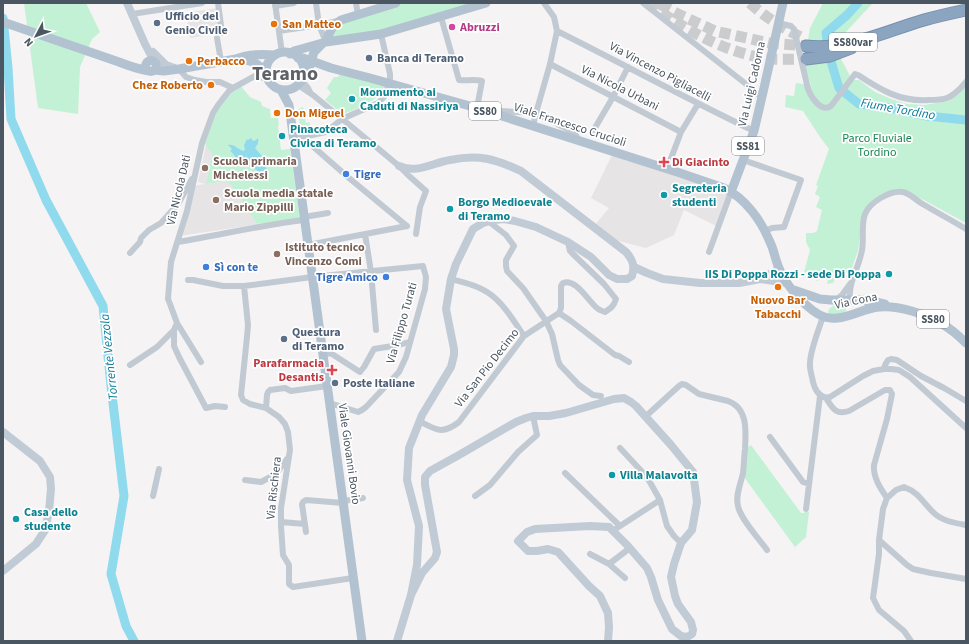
<svg xmlns="http://www.w3.org/2000/svg" width="969" height="644" viewBox="0 0 969 644" font-family="'Source Sans 3',sans-serif">
	<rect width="100%" height="100%" fill="#f5f3f3"/>
	<path fill="#e6e4e5" d="M217,8L221,33L190,38L186,13Z
		M206,145L212,154L206,184L227,181L234,189L257,224L254,225L179,236L193,186L205,184L198,182Z
		M612,155L730,194L718,227L684,210L674,235L646,248L611,239L594,226L609,208L591,198Z"/>
	<path fill="#c3f1d5" d="M24,3H86L100,32L92,39L80,67L78,114L38,108Z
		M395,3H486L405,27L335,38L332,34L335,24Z
		M823,3H873L844,34L840,57L850,76L854,80H859L875,92L891,99L907,104L924,105L949,101L959,94L966,86V223L911,193L886,192L877,197L869,204L860,236L858,251L850,273C839,270 838,275 833,283L827,284L828,280L819,277L818,281L808,277L806,278L803,276L810,250L806,242V233H813L817,231L822,210L816,207L820,197L815,194L818,186L816,185L829,149L820,137L803,111L785,107L786,95L794,96L796,83L811,85L808,77L804,63L810,28Z
		M340,74L387,84C385,88 383,92 379,95C371,103 354,110 343,114L325,100L331,93L327,88L334,77H338Z
		M240,85L250,97L261,102L262,106L270,109L271,118H278L279,125L278,126L281,150L290,149L300,219L257,224L234,189L227,181L206,184L212,154C209,150 204,145 205,140C205,137 207,134 208,131C214,113 224,98 240,85Z
		M303,107L304,110L303,112H305L307,117L305,118L306,123L309,122L311,127H313L315,128C310,130 304,132 300,128L298,109Z
		M834,305H840L846,309V311L842,314H829L828,312L829,309Z
		M751,445L801,513H804L806,511L809,512L806,537L795,547L744,477L747,448Z"/>
	<path fill="#90daee" d="M251,138L253,141L256,140L258,138C259,142 258,144 255,148L262,156L259,160L260,163C266,164 267,170 269,175C259,174 256,169 248,165C245,163 240,162 237,159C234,156 234,154 230,151L232,149L228,145C235,144 237,149 243,151L245,150L244,145L247,139L248,140Z"/>
	<g fill="none" stroke-linecap="round" stroke-linejoin="round">
		<path stroke="#90daee" stroke-width="9" d="M858,3L847,15L826,33L830,58L839,88L859,104L891,108L927,116L966,120
			M3,18L8,68L11,119L46,200L103,306L111,386L124,496L111,574L126,626L134,641"/>
		<path stroke="#caccce" stroke-width="11" stroke-dasharray="11 5.5" stroke-linecap="butt" d="M648,3C683,28 719,50 763,58C775,60 793,59 806,59
			M750,3C766,18 786,30 805,39
			M660,4L678,14L715,31L769,43L806,46"/>
		<defs>
			<path id="highway" d="M806,46C847,51 886,31 924,20C938,16 952,13 966,10
				M806,59L830,56L851,48"/>
		</defs>
		<use href="#highway" stroke="#7690ad" stroke-width="13"/>
		<path stroke="#c1cad2" stroke-width="6" d="M218,3L222,33
			M275,3L282,53
			M316,3L319,25L326,42
			M356,3L358,15
			M643,3L746,84L760,96L761,100
			M275,6L294,3
			M132,14L202,3
			M441,17L459,80C466,81 474,79 482,81L477,108
			M778,23L791,26L794,29L808,89C811,97 821,113 831,106L855,74L858,75C881,90 900,102 929,100C935,100 942,100 947,98C955,95 961,88 966,82
			M279,31L319,25L338,21
			M557,31C623,64 687,99 754,131
			M217,38L221,61
			M550,64L681,132
			M179,69L186,77L195,80L206,82H220L233,88
			M256,78L267,77
			M301,80L308,88L310,92
			M298,85L313,95L375,146L399,166L408,175L426,191L420,207L416,234
			M495,114L500,111L536,113L575,133L579,141
			M533,126L536,113L550,64L557,31L554,17L544,3
			M592,133L613,97L628,67
			M305,137L309,143L349,178L407,226
			M293,139L326,132L342,119L378,103L384,97L389,84L390,79V74L381,34
			M743,160L801,180L784,227L772,228L765,231
			M667,169L681,132L698,104
			M304,217L328,213
			M488,221L506,235L514,246L506,260V266L507,271L523,288L546,321L552,334L558,360L560,365L579,385L593,395L601,396
			M365,234L371,272L376,330
			M178,242C220,235 262,225 304,220
			M308,245L407,226
			M709,252L731,192
			M130,253L140,242L141,238L149,230L161,223L178,204L192,179
			M451,279C463,282 477,285 487,292C502,301 514,321 524,336
			M188,280H193L223,286H244L312,277L423,266L426,277L425,289L406,357L399,372L366,407L362,410L358,412L336,405L330,404
			M244,286L248,325L247,337L241,395L243,400L250,404L266,408L279,417L285,424L288,432L290,450L281,508V526L283,555L289,565V584L293,587L353,578
			M836,300L842,295L850,284
			M850,300C848,282 859,268 862,250C864,239 861,225 865,214C870,202 890,190 903,192C909,193 915,199 921,203C936,212 951,220 966,229
			M559,313L561,308V286L563,283C576,278 588,301 597,308C599,310 602,311 605,312C611,308 614,306 616,299L604,284L573,254L570,251L568,242
			M823,316C819,330 809,352 810,366C810,371 812,376 813,382C815,390 818,395 826,398L830,397L863,376L873,371L884,369H891L899,370L910,377L966,428
			M177,323L174,330V346L179,357L206,408L215,406L225,407
			M323,355L330,353L332,354L360,372L364,367L374,349L399,345L409,342
			M201,362L177,323L170,304L168,299L169,286L171,262L187,211L202,143L213,113L218,105L229,91L233,88L255,76L266,71
			M130,365L157,347L174,330
			M884,369L885,365L888,360L891,359L897,360L921,376L944,388L966,401
			M826,398C833,409 836,415 849,411L885,390H890L892,394L887,419L874,465C873,477 880,488 887,498
			M266,408L267,395L268,392L270,390L285,388L291,391L327,386
			M645,417L679,386L682,384L686,385L699,394L728,401C748,408 746,431 745,449C744,457 744,465 743,473C741,483 735,496 738,506C740,518 759,539 767,550
			M419,421C437,430 442,435 459,422L524,336L559,313L571,321L615,355L619,356L629,362
			M770,437L803,482L809,484
			M620,448L647,477L660,500L667,526L674,536L681,543
			M565,473L620,526
			M245,480L261,482L276,474L287,459
			M153,496L159,469
			M475,496L490,485L518,452L537,435L533,416
			M343,501L363,498
			M806,509L820,396
			M281,522L305,524
			M617,528L660,500
			M306,532L302,504L303,502L306,500L343,503
			M879,540L907,565L913,569L931,573L966,579
			M590,554L609,564L625,578
			M609,564L630,548
			M911,641L904,631L879,610L873,598L879,554V540L883,509L887,498L896,490L904,487C920,493 922,502 934,513C942,521 955,523 966,525"/>
		<path stroke="#c1cbd6" stroke-width="8" d="M127,3L145,44L154,61
			M153,52L166,65L177,69
			M634,267L647,273L663,279L700,283H739L760,279L787,283
			M760,279L779,269
			M3,432L40,461L50,477L51,489L49,511L45,530L36,544L3,571
			M411,595L422,573L435,558L437,552L425,485V477L430,471L459,455L516,422L526,418L533,416H549L566,413L614,399L624,398L631,402L636,406L671,445L693,472L697,502L692,530L681,543L674,564L671,577L675,596L678,604L691,622L693,630L692,634L689,636L686,637L681,636L672,629L658,600L651,577L647,568L628,546L609,527L590,526L535,529L527,532L518,541L528,551H537L548,549L558,552L589,586L600,596L608,613L609,627L608,641
			M397,641L411,595L417,565L419,526L407,480L409,448L422,415L451,367L454,355V349L446,309L451,279L456,264L473,229L483,223L494,220L504,219L515,221L536,227L568,242L591,257L609,275L617,279H627L632,276C635,266 633,260 626,252L521,171C495,159 479,154 450,160C432,163 417,174 399,166"/>
		<path stroke="#b3c2d1" stroke-width="9" d="M3,22L119,62C129,66 138,69 149,71
			M326,42C330,32 331,26 341,20L396,3
			M266 71a19 19 0 1 1 38 0a19 19 0 1 1-38 0Z
			M290,54L294,51L326,42L381,34L486,3
			M298,58H303L320,64L331,68L370,78L477,108L677,172L724,188C745,198 761,220 770,242C774,250 775,259 779,268C785,284 803,305 818,314C838,326 858,309 879,307C898,305 926,314 942,324C951,329 959,336 966,343
			M243,60C253,60 258,65 266,71
			M145.5 66a5.5 5.5 0 1 1 11 0a5.5 5.5 0 1 1-11 0Z
			M154,70L164,71L179,69L236,59C248,54 263,54 275,55
			M308,72L314,52L322,44
			M281,90L289,105L362,641
			M731,192L754,131L764,88L783,3
			M794,290L820,299L831,300H860L877,302L885,304"/>
		<use href="#highway" stroke="#8ba5c1" stroke-width="11"/>
	</g>
	<g fill="#5c6f8a" stroke="#fff" stroke-width="1.5">
		<circle cx="157" cy="23" r="4"/>
		<circle cx="369" cy="58" r="4"/>
		<circle cx="284" cy="339" r="4"/>
		<circle cx="335" cy="383" r="4"/>
	</g>
	<g fill="#e8710a" stroke="#fff" stroke-width="1.5">
		<circle cx="274" cy="24" r="4"/>
		<circle cx="189" cy="61" r="4"/>
		<circle cx="211" cy="85" r="4"/>
		<circle cx="277" cy="113" r="4"/>
		<circle cx="778" cy="287" r="4"/>
	</g>
	<circle fill="#d1479c" stroke="#fff" stroke-width="1.5" cx="452" cy="27" r="4"/>
	<g fill="#0f9aa8" stroke="#fff" stroke-width="1.5">
		<circle cx="352" cy="99" r="4"/>
		<circle cx="282" cy="136" r="4"/>
		<circle cx="664" cy="195" r="4"/>
		<circle cx="450" cy="209" r="4"/>
		<circle cx="889" cy="274" r="4"/>
		<circle cx="612" cy="475" r="4"/>
		<circle cx="16" cy="519" r="4"/>
	</g>
	<g fill="#e0444e" stroke="#fff" stroke-width="1.5">
		<path d="M662 156h4v4h4v4h-4v4h-4v-4h-4v-4h4z"/>
		<path d="M330 364h4v4h4v4h-4v4h-4v-4h-4v-4h4z"/>
	</g>
	<g fill="#8d6e63" stroke="#fff" stroke-width="1.5">
		<circle cx="205" cy="168" r="4"/>
		<circle cx="216" cy="200" r="4"/>
		<circle cx="277" cy="254" r="4"/>
	</g>
	<g fill="#3f7fe0" stroke="#fff" stroke-width="1.5">
		<circle cx="346" cy="174" r="4"/>
		<circle cx="206" cy="267" r="4"/>
		<circle cx="386" cy="277" r="4"/>
	</g>
	<g text-anchor="middle" dominant-baseline="central" stroke-width="3.5" stroke-linejoin="round" paint-order="stroke">
		<g fill="#fff" stroke="#808990" stroke-width="1">
			<rect x="829" y="33" width="48" height="18" rx="3"/>
			<rect x="469" y="102" width="32" height="18" rx="3"/>
			<rect x="732" y="137" width="32" height="18" rx="3"/>
			<rect x="917" y="310" width="32" height="18" rx="3"/>
		</g>
		<g font-size="11" font-weight="bold" fill="#4a5661">
			<text x="853" y="42">SS80var</text>
			<text x="485" y="111">SS80</text>
			<text x="748" y="146">SS81</text>
			<text x="933" y="319">SS80</text>
		</g>
		<g font-size="12" font-weight="bold" fill="#4e5e75" stroke="#fff" text-anchor="start">
			<text x="165" y="16">Ufficio del<tspan x="165" dy="14">Genio Civile</tspan></text>
			<text x="377" y="58">Banca di Teramo</text>
			<text x="292" y="332">Questura<tspan x="292" dy="14">di Teramo</tspan></text>
			<text x="343" y="383">Poste Italiane</text>
		</g>
		<g font-size="12" font-weight="bold" fill="#c56008" stroke="#fff" text-anchor="start">
			<text x="282" y="24">San Matteo</text>
			<text x="197" y="61">Perbacco</text>
			<text x="203" y="85" text-anchor="end">Chez Roberto</text>
			<text x="285" y="113">Don Miguel</text>
			<text x="778" y="300" text-anchor="middle">Nuovo Bar<tspan x="778" dy="14">Tabacchi</tspan></text>
		</g>
		<g font-size="12" font-weight="bold" fill="#b23c85" stroke="#fff" text-anchor="start">
			<text x="460" y="27">Abruzzi</text>
		</g>
		<g font-size="12" fill="#4a5661" stroke="#fff">
			<text transform="translate(660 72) rotate(28)">Via Vincenzo Pigliacelli</text>
			<text transform="translate(752 84) rotate(-77)">Via Luigi Cadorna</text>
			<text transform="translate(620 88) rotate(27)">Via Nicola Urbani</text>
			<text transform="translate(570 125) rotate(18)">Viale Francesco Crucioli</text>
			<text transform="translate(179 190) rotate(-77)">Via Nicola Dati</text>
			<text transform="translate(856 301) rotate(-12)">Via Cona</text>
			<text transform="translate(402 323) rotate(-74)">Via Filippo Turati</text>
			<text transform="translate(487 368) rotate(-52)">Via San Pio Decimo</text>
			<text transform="translate(349 454) rotate(82)">Viale Giovanni Bovio</text>
			<text transform="translate(274 488) rotate(-84)">Via Rischiera</text>
		</g>
		<g font-size="12" font-weight="bold" fill="#0d838f" stroke="#fff" text-anchor="start">
			<text x="360" y="92">Monumento ai<tspan x="360" dy="14">Caduti di Nassiriya</tspan></text>
			<text x="290" y="129">Pinacoteca<tspan x="290" dy="14">Civica di Teramo</tspan></text>
			<text x="672" y="188">Segreteria<tspan x="672" dy="14">studenti</tspan></text>
			<text x="458" y="202">Borgo Medioevale<tspan x="458" dy="14">di Teramo</tspan></text>
			<text x="881" y="274" text-anchor="end">IIS Di Poppa Rozzi - sede Di Poppa</text>
			<text x="620" y="475">Villa Malavolta</text>
			<text x="24" y="512">Casa dello<tspan x="24" dy="14">studente</tspan></text>
		</g>
		<g font-size="12" fill="#17864f" stroke="#fff">
			<text x="877" y="138">Parco Fluviale<tspan x="877" dy="14">Tordino</tspan></text>
		</g>
		<g font-size="12" font-weight="bold" fill="#785e54" stroke="#fff" text-anchor="start">
			<text x="213" y="161">Scuola primaria<tspan x="213" dy="14">Michelessi</tspan></text>
			<text x="224" y="193">Scuola media statale<tspan x="224" dy="14">Mario Zippilli</tspan></text>
			<text x="285" y="247">Istituto tecnico<tspan x="285" dy="14">Vincenzo Comi</tspan></text>
		</g>
		<g font-size="12" font-weight="bold" fill="#be3a42" stroke="#fff" text-anchor="start">
			<text x="672" y="162">Di Giacinto</text>
			<text x="324" y="363" text-anchor="end">Parafarmacia<tspan x="324" dy="14">Desantis</tspan></text>
		</g>
		<g font-size="12" font-weight="bold" fill="#366cbe" stroke="#fff" text-anchor="start">
			<text x="354" y="174">Tigre</text>
			<text x="214" y="267">Sì con te</text>
			<text x="378" y="277" text-anchor="end">Tigre Amico</text>
		</g>
		<g font-size="13" font-style="italic" fill="#0c7c9b" stroke="#fff">
			<text transform="translate(898 109) rotate(10)">Fiume Tordino</text>
			<text transform="translate(109 357) rotate(-96)">Torrente Vezzola</text>
		</g>
		<g font-size="20" font-weight="bold" fill="#5f6368" stroke="#fff">
			<text x="285" y="74">Teramo</text>
		</g>
	</g>
	<rect width="969" height="644" fill="none" stroke="#4a5661" stroke-width="8"/>
	<g transform="translate(36 36) rotate(229)" stroke="#ffffff" stroke-width="3" paint-order="stroke">
	<path d="M0-3L7 15L0 10L-7 15Z" fill="#4a5661"/>
	<text y="-6" font-size="11" font-weight="bold" text-anchor="middle" fill="#4a5661">N</text>
	</g>
</svg>
